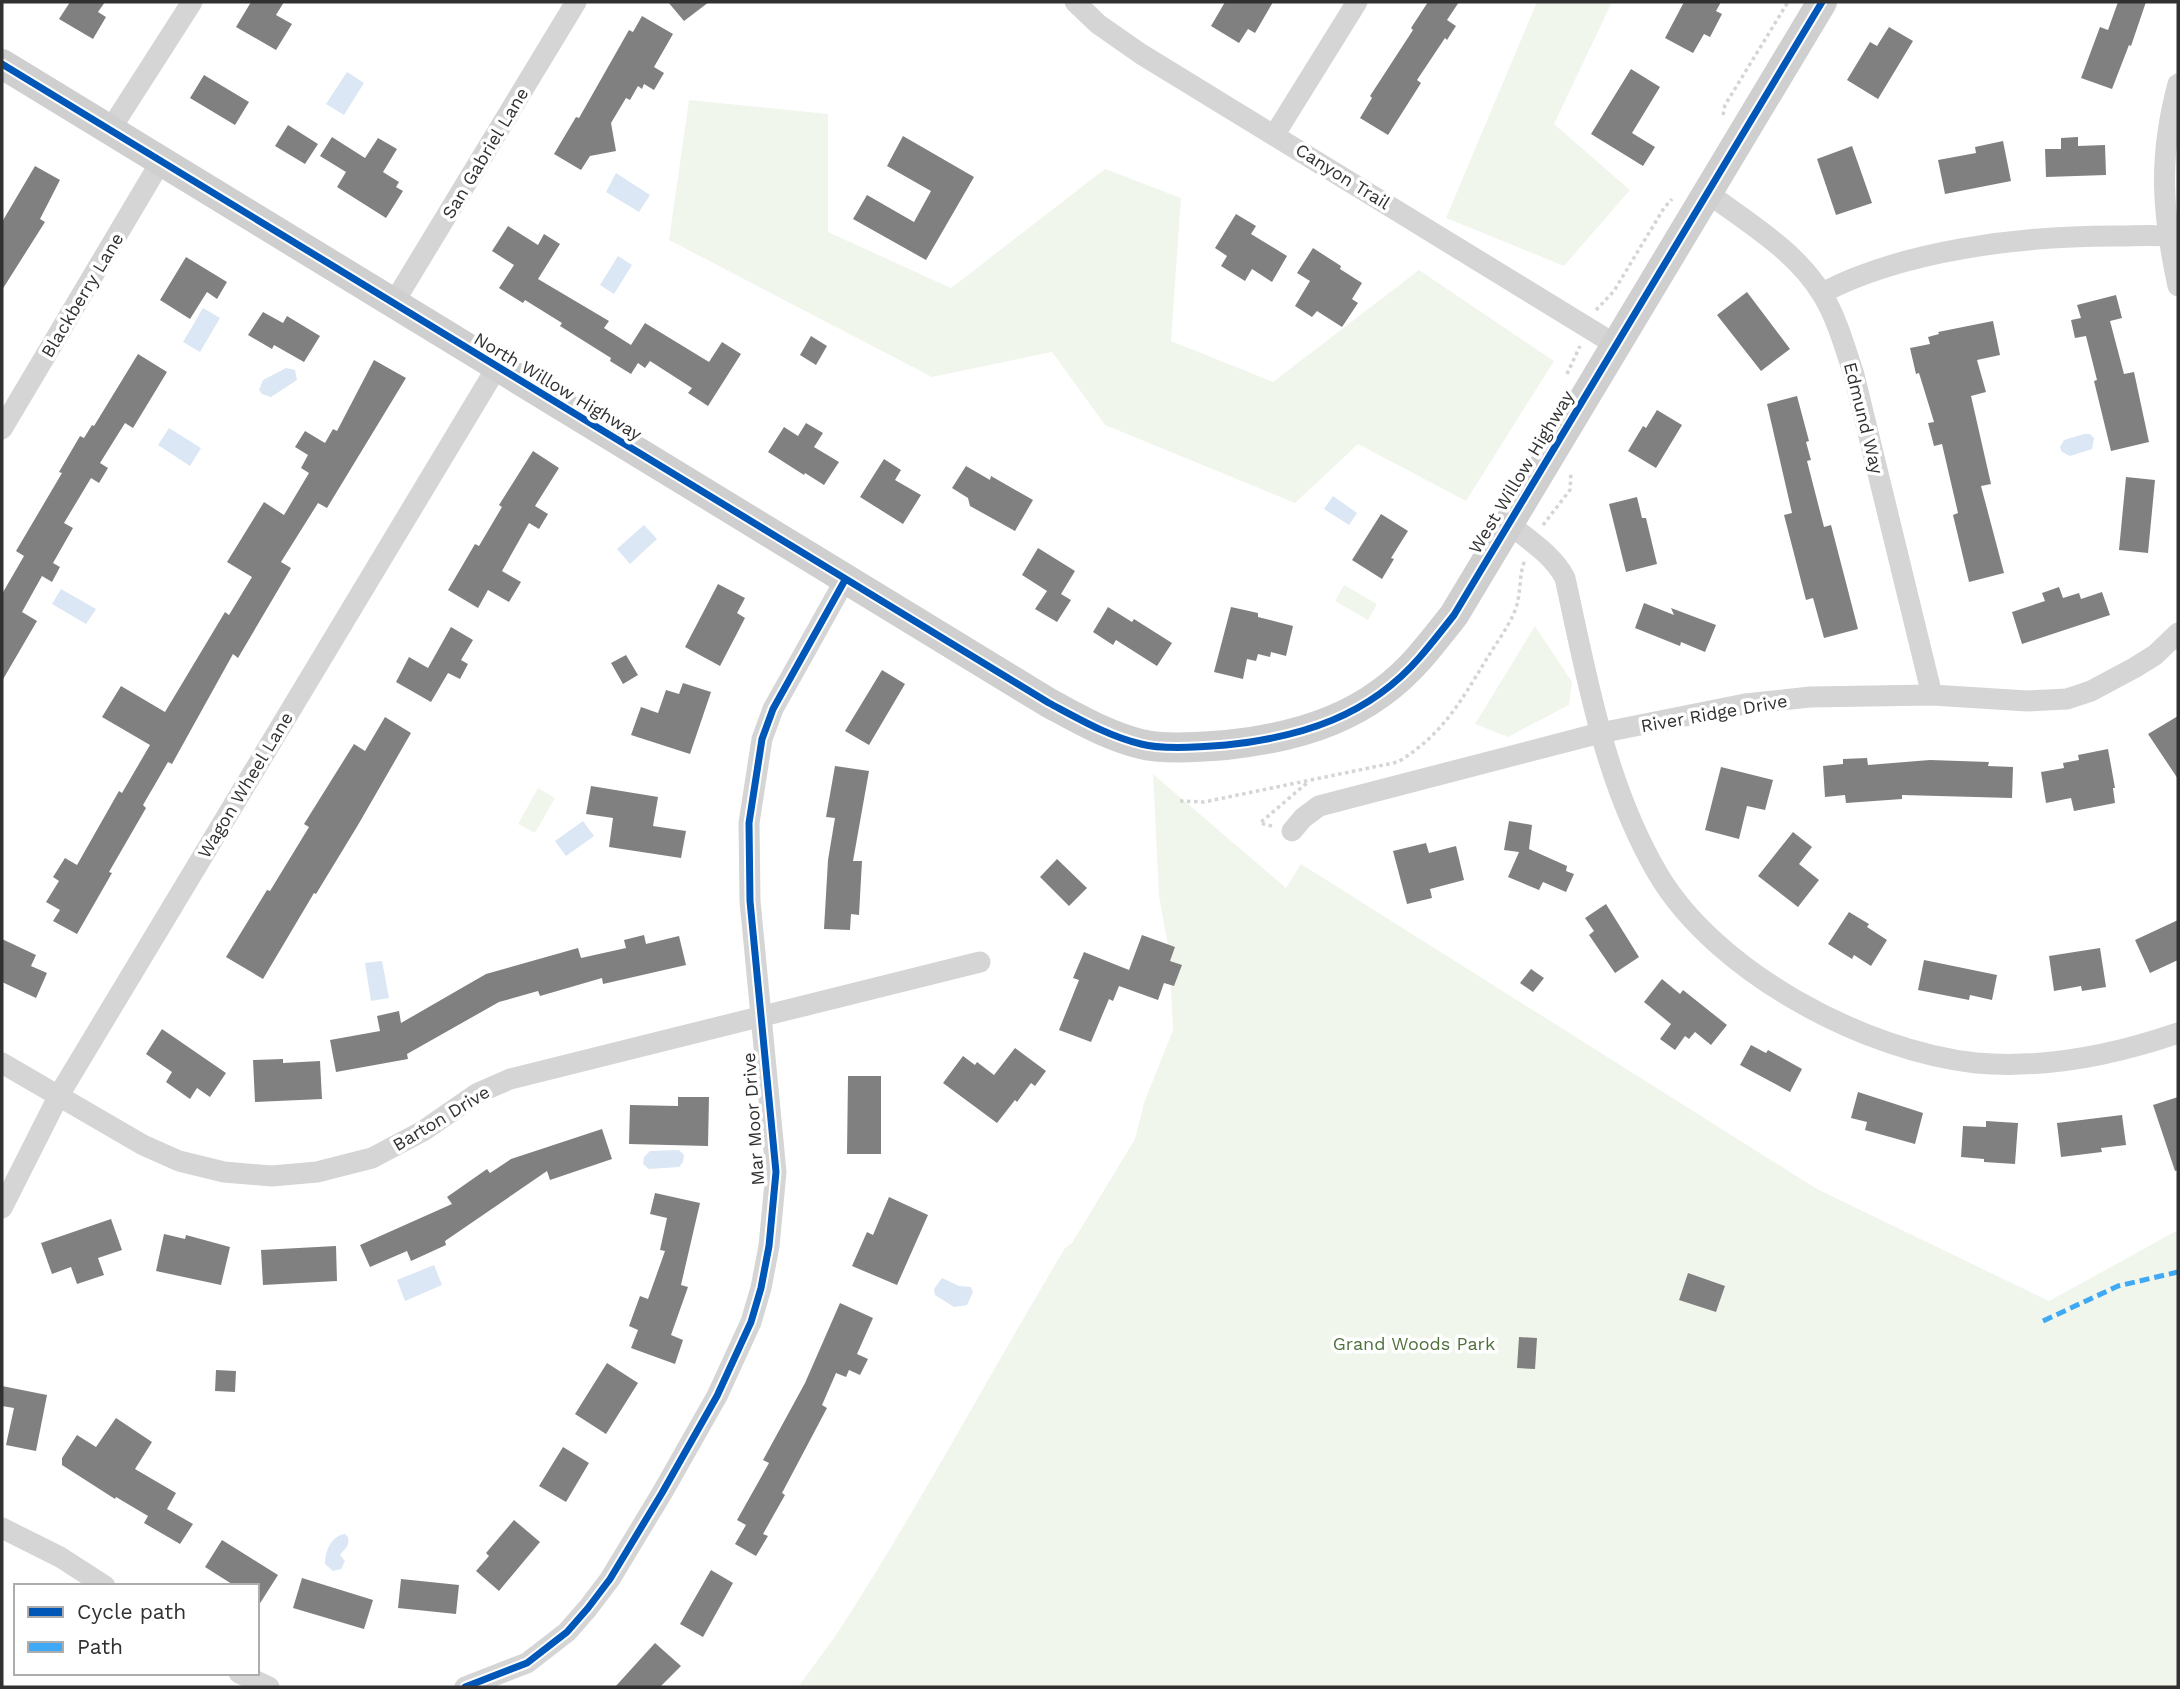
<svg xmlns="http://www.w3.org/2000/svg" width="2180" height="1689" viewBox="0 0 2180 1689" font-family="'Work Sans',sans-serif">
	<rect width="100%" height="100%" fill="#fff"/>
	<path fill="#f1f6ed" d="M1537,2H1612L1554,124L1630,190L1564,266L1446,218Z
		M689,100L828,114V232L951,288L1105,169L1181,198L1171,341L1273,382L1419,270L1554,361L1466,501L1358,444L1295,503L1105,425L1052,352L932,377L669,240Z
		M1344,585L1377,604L1368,620L1335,601Z
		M1535,626L1572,682L1569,705L1508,737L1475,724Z
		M1153,774L1286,888L1301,864L1817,1189L2049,1301L2178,1230V1687H798C812,1667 828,1647 842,1626C921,1503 990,1373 1065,1248L1072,1243L1135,1139L1144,1103L1173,1030L1169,951L1159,896Z
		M538,788L555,798L535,833L518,824Z"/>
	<path fill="#dbe7f4" d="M347,72L364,83L344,115L326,104Z
		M616,173L650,195L639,212L606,192Z
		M618,256L632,265L614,294L600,285Z
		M203,308L220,318L200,352L183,342Z
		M286,368L295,370L297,380L271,397L262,394L259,390L263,380Z
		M169,428L201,448L190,466L158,445Z
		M2084,434H2090L2094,438L2092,449L2070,456L2062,452L2060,447L2064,440Z
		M1333,496L1357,513L1349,525L1324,509Z
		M644,525L657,539L630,564L617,549Z
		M61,589L96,609L86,624L52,604Z
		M583,821L594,836L566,856L555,841Z
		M382,961L389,998L371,1001L365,963Z
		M679,1150L684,1155L683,1162L679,1167L649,1169L643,1164L644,1157L650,1151Z
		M434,1265L442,1285L405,1301L397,1280Z
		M942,1278L959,1286L971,1287L973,1292L967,1305L954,1307L935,1295L934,1289Z
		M345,1534L348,1537C350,1547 345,1548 340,1555L345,1561L341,1569L333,1571L325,1564C325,1551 331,1536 345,1534Z"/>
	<path fill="#808080" d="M70,2H105L98,12L106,17L93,39L59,19Z
		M251,2H284L276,15L292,24L276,50L236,27Z
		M668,2H709L684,21Z
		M1225,2H1273L1255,33L1248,29L1239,43L1211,26Z
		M1428,2H1459L1447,20L1456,26L1447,40L1445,38L1417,80L1421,83L1388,135L1360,118L1372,98L1370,96L1413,30L1411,28Z
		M1684,2H1721L1716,11L1722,14L1710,37L1704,34L1693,53L1665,38Z
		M2118,2H2146L2131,46L2129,45L2112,89L2081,78L2100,27L2108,30Z
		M642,16L673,34L654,67L664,73L654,90L644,84L642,89L638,86L630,100L626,98L611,123L616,151L590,156L581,170L554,154L576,117L579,118L629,30L633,32Z
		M1889,27L1913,41L1878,99L1847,80L1870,42L1877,46Z
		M1631,69L1660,87L1632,133L1655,147L1643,166L1591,134Z
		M204,75L249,102L235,125L190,98Z
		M288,125L318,144L305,164L275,146Z
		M903,136L974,177L926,260L853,219L867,195L914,222L931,191L887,166Z
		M332,137L365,158L378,138L397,149L383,172L399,182L396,187L403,191L386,218L337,187L346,172L320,156Z
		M2078,137V146L2105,145L2106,175L2046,177L2045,149H2061V138Z
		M2003,141L2011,181L1945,194L1938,160L1976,153L1975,147Z
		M1852,146L1872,203L1836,215L1817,159Z
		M35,166L60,180L40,219L45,222L2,290V222Z
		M1236,214L1256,226L1251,234L1287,256L1272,282L1252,269L1245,281L1221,266L1227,256L1215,248Z
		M508,226L538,245L544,234L560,244L538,279L609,321L604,328L631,345L645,323L709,362L722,342L741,354L708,406L688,393L692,388L650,361L645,368L638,363L631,374L610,361L611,358L560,326L562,323L525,300L523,303L499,288L514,265L492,251Z
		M1313,248L1341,266L1340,269L1362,283L1352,299L1358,303L1342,327L1317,311L1312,317L1295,306L1310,281L1297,273Z
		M186,257L227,282L217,299L207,292L190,319L160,300Z
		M1747,292L1790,349L1761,371L1717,315Z
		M2116,295L2122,318L2110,321L2124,374L2134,372L2149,442L2111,451L2094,381L2097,380L2086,336L2075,338L2071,320L2081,318L2077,305Z
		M263,312L283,323L287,316L320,336L304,362L274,345L272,349L248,335Z
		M1993,321L2000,355L1977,360L1986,392L1971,396L1991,484L1981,486L2004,573L1969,582L1953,515L1958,513L1942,444L1934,446L1928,423L1934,422L1919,373L1916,374L1910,348L1930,344L1928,337L1939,334L1938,332Z
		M811,336L827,346L816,365L800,355Z
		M138,354L167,372L133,428L125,423L100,463L108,468L99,483L91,478L64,523L73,528L53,563L60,567L52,582L42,576L22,612L37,621L2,681V594L24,556L16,551L62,473L59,472L80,436L84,438L92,425L94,426Z
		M374,360L406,378L327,508L318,503L281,562L291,568L238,658L233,654L172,764L168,762L143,805L146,808L109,872L112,873L77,934L53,921L60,910L46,902L59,881L53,877L65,858L77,865L119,791L122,793L150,745L102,717L121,686L165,712L225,612L229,615L252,577L227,562L264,502L284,515L309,473L301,468L308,455L295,447L305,431L325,443L333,429L337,431Z
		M1797,396L1809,441L1806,442L1811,460L1807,461L1824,527L1831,525L1858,629L1824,638L1813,598L1806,600L1784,515L1792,513L1767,404Z
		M1657,410L1682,425L1656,468L1628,451L1643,426L1646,428Z
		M806,423L823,433L814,447L839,462L824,485L805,473L804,475L768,452L784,427L798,436Z
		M533,451L559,468L535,506L548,514L539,529L529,523L502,571L521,582L509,602L488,590L478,608L448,590L475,544L479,546L502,507L499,505Z
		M884,459L901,470L895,480L921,495L903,524L860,497Z
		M966,466L990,480L991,476L1033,500L1015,531L970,506L968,498L952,488Z
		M2126,477L2155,480L2148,553L2119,550Z
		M1637,497L1642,518H1646L1657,564L1626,572L1609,504Z
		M1381,514L1408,531L1391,558L1394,559L1382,579L1352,560Z
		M1038,548L1075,571L1061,594L1071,600L1057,622L1035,609L1047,591L1022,575Z
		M718,584L745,598L737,613L745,618L720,666L685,647Z
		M2059,587L2063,598L2079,593L2081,599L2102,592L2110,615L2022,644L2012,612L2045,601L2042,593Z
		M1644,603L1674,615L1671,608L1716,625L1705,652L1681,642L1680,646L1635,628Z
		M1108,607L1132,622L1134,619L1172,643L1157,666L1116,640L1113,645L1093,632Z
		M1231,607L1258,613V617L1293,626L1286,656L1271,652L1270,657L1258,654L1256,661L1247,659L1243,679L1214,672Z
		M451,627L473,640L461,660L468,664L460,679L448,673L431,702L396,682L409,657L428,668Z
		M626,655L638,675L623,684L611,663Z
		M882,670L905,684L869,745L845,731Z
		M683,683L711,692L690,754L631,735L641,707L658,713L666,690L679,694Z
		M2178,716V779L2148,734Z
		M385,717L411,733L358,825L316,894L314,893L263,979L226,957L267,890L270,891L309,827L304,824L354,744L365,751Z
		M2108,749L2115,788H2113L2115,803L2074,811L2071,798L2046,803L2041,772L2064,768L2063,763L2079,760L2078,755Z
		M1867,758L1868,765L1930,760L1989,762L1988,766L2013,767L2012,798L1902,795V799L1846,803L1845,795L1825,797L1823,766L1843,764V759Z
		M835,766L869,771L853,861H862L859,915L851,914L850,930L824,929L828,860L835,818L826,817Z
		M1721,767L1773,780L1765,810L1747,806L1739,839L1705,830Z
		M591,786L658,797L653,826L686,831L681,858L609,847L613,818L586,814Z
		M1509,821L1532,825L1529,849L1567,866L1566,871L1574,874L1566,892L1543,882L1539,890L1508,877L1519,852L1504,850Z
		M1793,832L1812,847L1799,864L1819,880L1798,907L1758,876Z
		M1426,843L1429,853L1456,846L1464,880L1430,889L1432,898L1407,904L1393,851Z
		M1057,859L1087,888L1069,906L1040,877Z
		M1606,904L1639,957L1615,973L1589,935L1594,931L1585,918Z
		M1849,912L1869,924L1867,927L1887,940L1871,966L1854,955L1852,959L1828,944Z
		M2178,920V960L2150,973L2135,940Z
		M644,935L646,944L679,936L686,965L603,984L602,978L540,996L538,991L499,1002L407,1054L408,1059L336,1072L330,1040L380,1031L377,1016L399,1011L401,1023L486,974L578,948L581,958L626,948L624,940Z
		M1142,935L1175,947L1170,961L1182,965L1174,986L1164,983L1158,1000L1119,986L1113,1001L1109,999L1091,1042L1059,1030L1079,980L1073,978L1084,952L1129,970Z
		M2,939L36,955L31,966L47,973L36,998L2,982Z
		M2100,948L2106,987L2082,991L2081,986L2054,991L2049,956Z
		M1924,960L1997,975L1992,1000L1970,995L1969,1000L1918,990Z
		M1531,969L1544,978L1533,992L1520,983Z
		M1662,979L1680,994L1683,990L1727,1025L1711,1045L1695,1032L1689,1039L1685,1036L1675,1050L1660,1039L1671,1024L1644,1002Z
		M162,1029L226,1073L210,1097L197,1088L190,1099L166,1082L172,1072L146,1054Z
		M1751,1045L1766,1053L1768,1050L1802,1069L1790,1092L1740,1065Z
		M1015,1048L1046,1071L1035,1086L1031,1083L1017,1102L1015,1100L997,1123L943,1083L963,1056L975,1065L977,1062L994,1075Z
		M283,1059V1063L320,1061L322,1099L255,1102L253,1060Z
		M848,1076H881V1154H847Z
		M1858,1092L1923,1113L1915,1144L1865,1130L1867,1122L1851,1118Z
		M678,1097H709L708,1146L629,1144L630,1105L678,1106Z
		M2178,1097V1170L2175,1171L2153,1105Z
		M2122,1115L2126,1145L2101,1148L2102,1152L2061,1157L2057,1123Z
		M1986,1121L2018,1123L2015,1164L1984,1162V1159L1961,1157L1963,1126L1986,1127Z
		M602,1129L612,1159L550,1180L547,1171L445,1241L446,1245L411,1261L407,1251L370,1267L360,1245L452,1204L447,1197L487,1169L490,1173L511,1159Z
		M655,1193L700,1203L681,1285L688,1287L671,1335L683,1340L675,1364L631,1348L638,1330L629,1326L640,1296L648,1299L665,1251L660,1250L667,1218L650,1214Z
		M889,1197L928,1215L897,1285L852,1266L867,1232L873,1235Z
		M111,1219L122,1250L98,1258L104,1275L77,1284L71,1267L52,1274L41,1243Z
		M164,1234L185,1239L186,1235L230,1247L221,1285L156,1271Z
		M336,1246L337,1281L263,1285L261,1250Z
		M1688,1273L1725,1286L1716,1312L1679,1300Z
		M840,1303L873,1318L857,1354L868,1359L860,1375L849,1370L846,1377L836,1373L822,1405L827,1408L782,1493L785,1495L763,1534L768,1536L756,1556L735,1544L746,1525L737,1520L769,1463L763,1460L805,1383Z
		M1519,1337L1537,1338L1535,1369L1517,1368Z
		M607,1363L638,1383L606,1434L575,1414Z
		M216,1370L236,1371L235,1392L215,1391Z
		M2,1386L47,1395L36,1451L6,1445L14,1408L2,1406Z
		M116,1418L152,1442L135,1469L176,1493L167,1509L193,1524L180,1544L144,1523L148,1516L116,1497L115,1499L62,1465V1458L77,1435L96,1447Z
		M563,1447L589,1463L566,1502L539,1486Z
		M514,1520L540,1542L499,1591L476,1571L489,1556L486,1553Z
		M222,1540L278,1575L257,1608V1586H235L205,1567Z
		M711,1570L733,1583L703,1637L680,1624Z
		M302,1578L373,1600L364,1629L293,1608Z
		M401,1579L459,1585L456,1614L398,1608Z
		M655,1643L681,1666L660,1687H615Z"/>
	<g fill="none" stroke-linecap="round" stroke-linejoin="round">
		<path stroke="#d5d5d5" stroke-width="3.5" stroke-dasharray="3.5 3.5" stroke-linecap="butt" d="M1723,115L1725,105L1788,2
			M1596,310L1614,291L1664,208L1672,199
			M1567,374L1580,346
			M1543,525L1570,490L1571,472
			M1180,801L1204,802L1398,762C1443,734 1459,704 1486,660C1495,645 1507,629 1514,613C1522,595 1518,576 1525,560
			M1272,826L1260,823L1308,782"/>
		<path stroke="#d5d5d5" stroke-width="21" d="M1075,2L1098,24L1141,54L1616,345
			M2178,84C2158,158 2162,212 2178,286
			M110,130L192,2
			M1275,134L1357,2
			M1708,193C1748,223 1795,250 1822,294C1837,318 1845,348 1854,375L1932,695
			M1822,293C1904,250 2022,236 2114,236C2135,236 2157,234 2178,237
			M393,304L576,2
			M2,429L161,161
			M1509,524C1529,540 1553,555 1565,578C1587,678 1605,784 1658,874C1716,972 1864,1051 1976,1063C2044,1069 2114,1055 2178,1033
			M1292,831L1303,818L1319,806L1600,733L1745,704L1810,697L1932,695L2027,701L2067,699L2091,691L2134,668L2155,655L2178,633
			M2,1063L143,1145L179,1161L224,1172L272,1176L317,1172L372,1158L423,1131L478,1093L510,1079L980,962
			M2,1208L59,1095L497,367
			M2,1528L60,1557L105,1586
			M239,1673L269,1687
			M465,1687L527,1663L567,1632L588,1608L610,1579L662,1493L717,1396L751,1322L761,1288L769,1246L776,1172L750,901L749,823L762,739L773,709L845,580"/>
		<path stroke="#cfcfcf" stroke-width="30" d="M2,64L1049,703C1079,719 1108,736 1141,744C1163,750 1203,747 1226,745C1302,737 1369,716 1420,657C1432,643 1443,629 1454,615L1822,2"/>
		<path stroke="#3fa9f5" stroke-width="5" stroke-dasharray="10 5" stroke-linecap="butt" d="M2043,1321L2118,1286L2178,1272"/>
		<defs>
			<path id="cycleway" d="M2,64L1049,703C1079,719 1108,736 1141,744C1163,750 1203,747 1226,745C1302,737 1369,716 1420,657C1432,643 1443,629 1454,615L1822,2
				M465,1687L527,1663L567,1632L588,1608L610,1579L662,1493L717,1396L751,1322L761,1288L769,1246L776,1172L750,901L749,823L762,739L773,709L845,580"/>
		</defs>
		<use href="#cycleway" stroke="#fff" stroke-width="11"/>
		<use href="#cycleway" stroke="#0057b8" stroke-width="7"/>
	</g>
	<g text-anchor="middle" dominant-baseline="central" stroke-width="7" stroke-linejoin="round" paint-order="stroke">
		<g font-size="18" fill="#313131" stroke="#fff">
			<text transform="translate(485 153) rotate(-59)">San Gabriel Lane</text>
			<text transform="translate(1343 176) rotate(32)">Canyon Trail</text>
			<text transform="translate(82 295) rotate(-59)">Blackberry Lane</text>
			<text transform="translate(558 386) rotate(31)">North Willow Highway</text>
			<text transform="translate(1864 418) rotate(76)">Edmund Way</text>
			<text transform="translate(1521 472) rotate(-59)">West Willow Highway</text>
			<text transform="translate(1714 713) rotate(-10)">River Ridge Drive</text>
			<text transform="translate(245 785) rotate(-59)">Wagon Wheel Lane</text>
			<text transform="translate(441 1118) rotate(-31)">Barton Drive</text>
			<text transform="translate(753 1119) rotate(-94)">Mar Moor Drive</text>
		</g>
		<g font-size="18" fill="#4e713b" stroke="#fff">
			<text x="1414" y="1343">Grand Woods Park</text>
		</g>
	</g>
	<rect width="2180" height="1689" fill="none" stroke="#313131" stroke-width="7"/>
	<rect x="14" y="1584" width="245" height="91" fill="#ffffff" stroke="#adadad" stroke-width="2"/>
	<rect x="28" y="1607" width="35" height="10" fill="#0057b8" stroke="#adadad" stroke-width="2"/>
	<text x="77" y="1619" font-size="21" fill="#313131">Cycle path</text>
	<rect x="28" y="1642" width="35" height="10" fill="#3fa9f5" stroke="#adadad" stroke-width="2"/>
	<text x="77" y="1654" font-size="21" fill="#313131">Path</text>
</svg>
